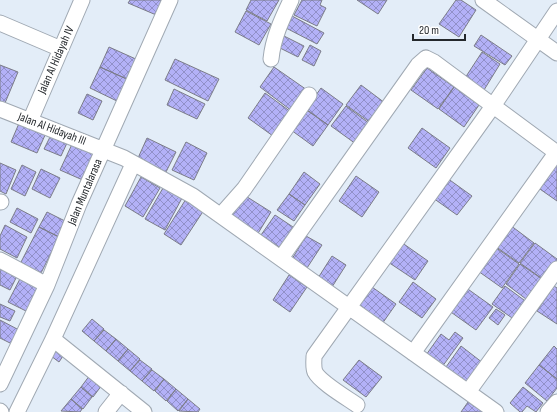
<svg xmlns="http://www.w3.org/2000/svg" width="557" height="412" viewBox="0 0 557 412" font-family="'Sofia Sans Condensed',sans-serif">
	<defs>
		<pattern id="building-cross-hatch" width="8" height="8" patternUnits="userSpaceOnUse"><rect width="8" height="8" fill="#b3b1f7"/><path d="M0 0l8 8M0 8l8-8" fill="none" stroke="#9190c8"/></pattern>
	</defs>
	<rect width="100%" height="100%" fill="#e3edf8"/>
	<path fill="url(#building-cross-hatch)" stroke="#7b7c88" d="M130,0H169L161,17L128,3Z
		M251,0H279L267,21L246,10Z
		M302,0H322L320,5L326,8L317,26L294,15Z
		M357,0H387L378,14Z
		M456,0H461L476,10L459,37L439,24Z
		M246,11L271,24L259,45L235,32Z
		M292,16L324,33L317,44L286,28Z
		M481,35L512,56L505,65L474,46Z
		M284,36L304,46L298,57L278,47Z
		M310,45L321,51L314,66L302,60Z
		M109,47L138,60L129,80L100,67Z
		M482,52L500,64L484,90L465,78Z
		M175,59L219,79L208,101L165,80Z
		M0,65L18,72L5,103L0,101Z
		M100,67L129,80L119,102L90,88Z
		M274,67L307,90L292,111L260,87Z
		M427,68L454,87L438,109L411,90Z
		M361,85L385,103L371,123L346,105Z
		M454,87L479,105L464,127L439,109Z
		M321,88L343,104L328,125L306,109Z
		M174,89L205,104L197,119L167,105Z
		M265,93L291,112L273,136L248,118Z
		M87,94L102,101L93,120L78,113Z
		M346,106L370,124L356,144L331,126Z
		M305,109L328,125L313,146L291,130Z
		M20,121L46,133L37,153L11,142Z
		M422,128L450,148L436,168L408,148Z
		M51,135L67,143L61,156L44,149Z
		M147,138L176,152L166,172L138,158Z
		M73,142L98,154L85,181L60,170Z
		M186,142L207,153L194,180L172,170Z
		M557,160V201L537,187Z
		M0,163L16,170L6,194L0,191Z
		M22,165L36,172L25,196L11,189Z
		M41,169L60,178L50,198L32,189Z
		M304,172L320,184L305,205L289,194Z
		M356,176L379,192L362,217L339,201Z
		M141,177L160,188L143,217L125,206Z
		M447,178L472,196L457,215L433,198Z
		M163,188L182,198L165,230L145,219Z
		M289,194L305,205L294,221L277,210Z
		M244,195L271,212L257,235L230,219Z
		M186,199L204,210L181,245L164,234Z
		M17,208L38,219L31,233L10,222Z
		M47,212L67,222L59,237L39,227Z
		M275,215L296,229L282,249L261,235Z
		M5,225L27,237L17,258L0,249V236Z
		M510,225L534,243L519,263L495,246Z
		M39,227L59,237L40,275L20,264Z
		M306,236L322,245L307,268L292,259Z
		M401,242L428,261L415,280L388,262Z
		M535,243L557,259V263L544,280L520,263Z
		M495,247L519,264L502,288L478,271Z
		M332,256L346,265L332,287L318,278Z
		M0,263L19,272L10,290L0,285Z
		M520,264L545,281L530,302L506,284Z
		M23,273L45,284L30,313L8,302Z
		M289,275L307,287L290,312L273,300Z
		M413,282L436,299L422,318L399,302Z
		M505,286L528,303L515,320L492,304Z
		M554,286L557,288V324L537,311Z
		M372,287L396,304L382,324L358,306Z
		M465,287L493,307L476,330L448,310Z
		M0,304L15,311L10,321L0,317Z
		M496,309L505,315L498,325L489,318Z
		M92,319L104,329L94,341L82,331Z
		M0,320L19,330L12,344L0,338Z
		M104,330L116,339L106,351L94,341Z
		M455,332L463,338L442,367L426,355L441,334L449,340Z
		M116,339L128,349L118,361L106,351Z
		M461,346L483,363L468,383L446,367Z
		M554,346L557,349V379L539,365Z
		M128,349L140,359L130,371L118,361Z
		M56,350L63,356L59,362L51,356Z
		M140,360L152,369L142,381L130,371Z
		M359,360L382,377L366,397L343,380Z
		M539,365L557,379V388L547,401L525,383Z
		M152,370L164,379L154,391L142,381Z
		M90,375L102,385L93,397L81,387Z
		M164,379L176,389L166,401L155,391Z
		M81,387L92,397L83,409L71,399Z
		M523,387L543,403L536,412L527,406L522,412H520L510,403Z
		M176,389L188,399L178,411L167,401Z
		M71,399L82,409L80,412L61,411Z
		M188,399L200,409L198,412L179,411Z
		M468,402L483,412H461Z"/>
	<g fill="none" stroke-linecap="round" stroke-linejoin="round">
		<defs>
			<path id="street" d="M483,0L557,53
				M0,23L61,49
				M271,59C273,38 282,19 291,0
				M0,109L124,158L193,196L468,392L557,269
				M30,121L82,0
				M0,202H1
				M221,215L244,189L309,95
				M281,258L418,65L426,58L434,62L557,153
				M0,260L47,285
				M53,339L144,412
				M413,353L556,153
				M0,384L47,285L79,204L170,0
				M468,392L496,412
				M357,405C347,398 320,382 315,372C313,367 314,361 314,356L493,106L557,11
				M0,411L1,412
				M17,412L53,339L133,164
				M106,412L121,393
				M548,412L557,402"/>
		</defs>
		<use href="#street" stroke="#a0a9b3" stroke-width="17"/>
		<use href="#street" stroke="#fff" stroke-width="15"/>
	</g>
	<g text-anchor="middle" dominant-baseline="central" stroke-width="4" stroke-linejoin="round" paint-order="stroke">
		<g font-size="12" fill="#24282c" stroke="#fff">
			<text transform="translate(56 60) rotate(-66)">Jalan Al Hidayah IV</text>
			<text transform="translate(52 129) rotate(21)">Jalan Al Hidayah III</text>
			<text transform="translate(85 192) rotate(-67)">Jalan Muntalarasa</text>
		</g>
	</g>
	<path d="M413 34v6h52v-6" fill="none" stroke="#24282c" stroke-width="2"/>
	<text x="419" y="34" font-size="12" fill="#24282c" stroke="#ffffff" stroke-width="3" paint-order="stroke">20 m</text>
</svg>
